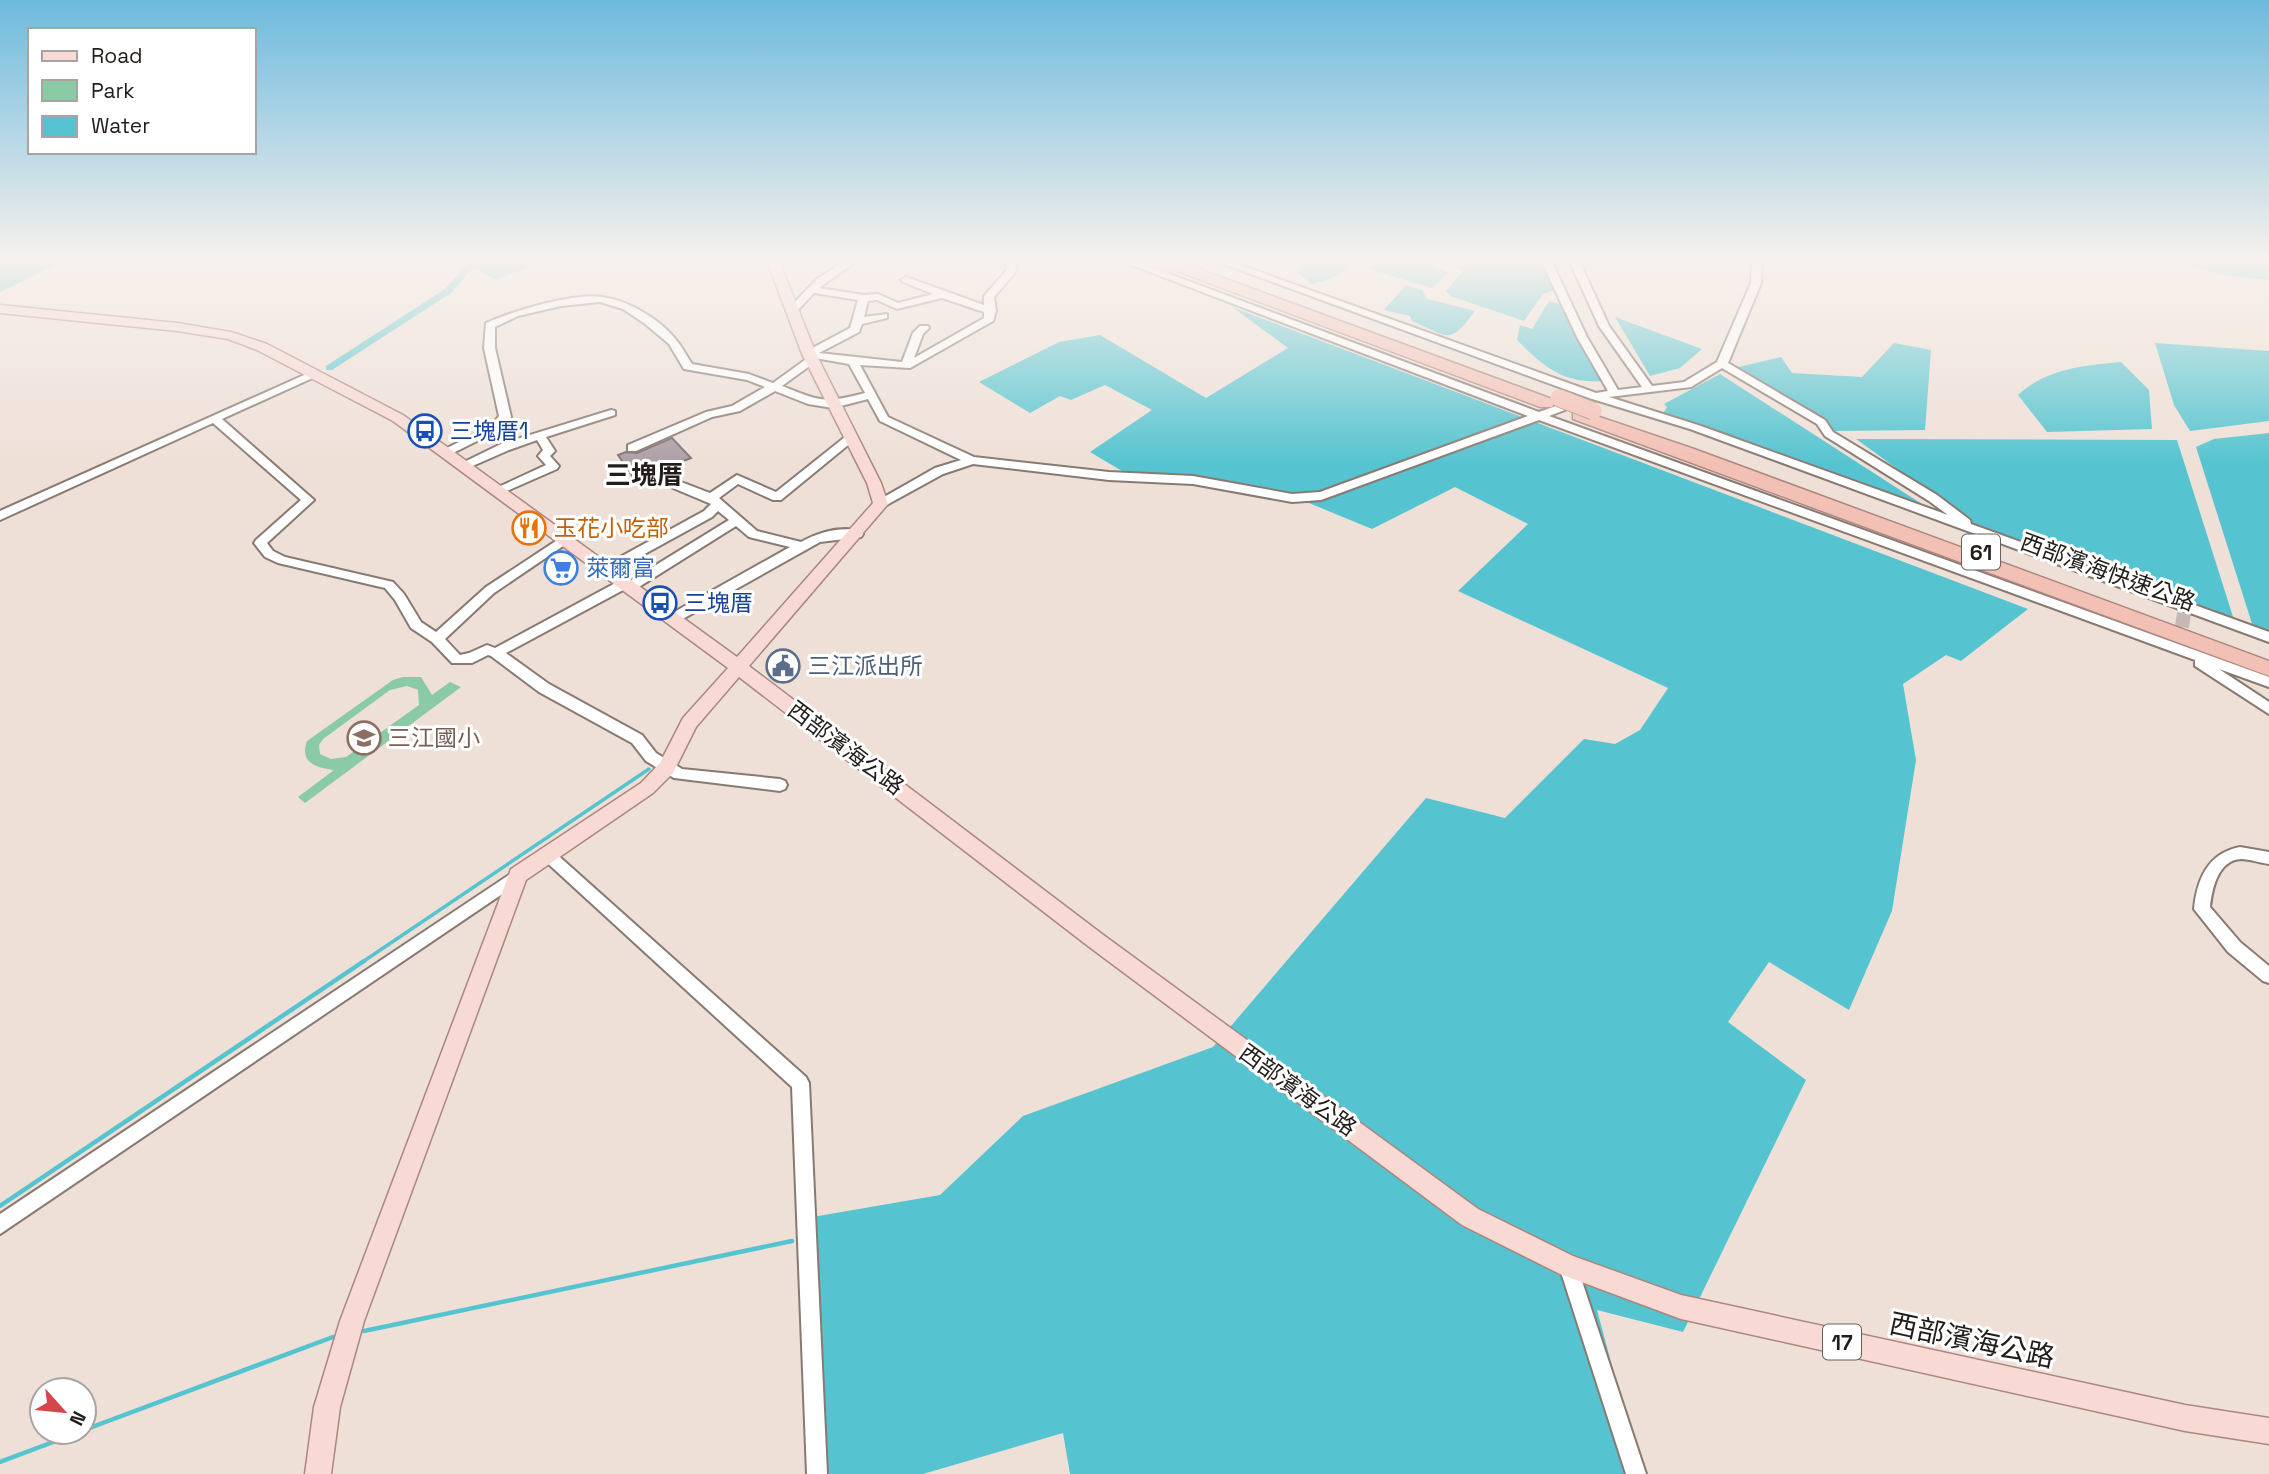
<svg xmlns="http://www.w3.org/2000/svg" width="2269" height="1474" viewBox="0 0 2269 1474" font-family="'Space Grotesk','Noto Sans TC',sans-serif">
	<rect width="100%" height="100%" fill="#eee0d7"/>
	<path fill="#8acaa4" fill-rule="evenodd" d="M403,677H421L432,695L450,682L461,687L305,803L298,797L334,770C317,768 299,763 307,741L393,680ZM407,686L418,690L419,705L346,757L331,759L320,754L319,745L323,739L390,690Z"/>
	<path fill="#55c4d0" d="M0,258H71L0,292Z
		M469,258H550L496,280L463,262Z
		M1312,258H1360L1332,278L1312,284L1294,270Z
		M1377,258H1416L1448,273L1432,288L1368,269Z
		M1439,258H1518L1540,263L1554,290L1543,294L1524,321L1450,296L1446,291L1463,271Z
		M2160,258H2269V280L2228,276Z
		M1406,285L1422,290L1427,299L1475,311C1449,346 1449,337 1412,321L1410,316L1384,310Z
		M1549,301L1563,305L1605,381C1564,384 1545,368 1517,340L1520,325L1532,329Z
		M1232,307L2028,609L1961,661L1946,655L1903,684L1916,760L1892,911L1849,1010L1769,962L1728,1022L1806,1080L1683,1332L1597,1310L1641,1474H1070L1063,1433L923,1474H810L801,1219L940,1195L1023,1116L1213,1047L1426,798L1505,818L1584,739L1615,744L1640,730L1668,688L1458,591L1528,524L1455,487L1372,529L1287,494L1122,471L1090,452L1152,410L1105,385L1071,400L1060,396L1030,413L979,382L1059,342L1100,335L1206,398L1288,348Z
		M1615,317L1702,349L1680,368L1650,376Z
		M1894,343L1931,350L1925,430L1835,431L1821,427L1730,369L1781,357L1792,373L1862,377Z
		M2155,343L2269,351V421L2190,431L2174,405Z
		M2121,362L2149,390L2152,429L2047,432L2018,395C2048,368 2082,366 2121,362Z
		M1720,374L1942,517L1670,419L1664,412L1667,407L1664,404Z
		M2269,433V635L2254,630L2196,447L2214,439Z
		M1856,439L2177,440L2235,623L1986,533Z"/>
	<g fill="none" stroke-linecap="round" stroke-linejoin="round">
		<path stroke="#55c4d0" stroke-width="3.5" d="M361,963L649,769"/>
		<path stroke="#55c4d0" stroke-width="4.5" d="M0,1206L364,961
			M364,1331L792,1241
			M84,1430L333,1337
			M0,1462L80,1432"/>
		<path fill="#55c4d0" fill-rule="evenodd" d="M473,258H482L451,293L332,370H326V366L445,289Z"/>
	</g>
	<path fill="#ad9fa6" stroke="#82757c" stroke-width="2" d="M672,438L691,458L635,480L618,455L626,452L637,453Z"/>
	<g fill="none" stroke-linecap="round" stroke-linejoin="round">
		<path stroke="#c5b9b1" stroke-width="11" stroke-dasharray="11 5" stroke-linecap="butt" d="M1969,566L1974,531"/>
		<path stroke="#c5b9b1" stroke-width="14" stroke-dasharray="14 7" stroke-linecap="butt" d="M1968,573L1969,564
			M2179,648L2185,606"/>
		<defs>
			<path id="minor" d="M849,258H861L819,288L864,295L878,294L898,303L933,294L903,282L901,280L906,277L984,305V296L1006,271L1007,266L1000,258H1010L1017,266L1014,274L994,297L996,311L993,321L910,368L860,365L888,417L974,457L1109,472L1193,476L1292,494L1320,492L1528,416L1113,258H1127L1539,412L1573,400H1581V404L1549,416L2269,677V687L2219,669L2269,702V714L2195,666V660L1539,420L1321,500L1292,502L1193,484L1109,480L973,464L943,474L881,508L875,504L877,501L935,468L961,460L880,421L868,399L833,408L808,404L775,391L740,411L712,417L636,451H628V445L706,412L732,406L765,387L747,380L684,369L669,344L644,323L623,309L600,302L561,306L518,316L495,327V348L511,417L499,430L449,455L445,456L439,452L491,426L499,416L484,348L486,323C513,311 574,292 603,297C630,301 661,320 677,341C683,348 687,357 692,364L749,374L773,383L809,357L805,356V352L850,328L858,300L814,293L797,311L788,309L817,279ZM942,298L984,312V318L914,358L923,334L929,328L928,326H920L913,333L902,362L819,353L859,332L862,324L887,318V314L864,317L868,301L877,300L897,309ZM815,358L849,364L865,393C824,404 820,401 782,386L815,362Z
				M1207,258H1221L1596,393L1608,391L1577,337L1540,258H1550L1587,337L1618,390L1642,387L1599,326L1568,258H1578L1609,326L1652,386L1684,382L1717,362L1751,283L1752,258H1762L1761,283L1728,363L1825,420L1833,432L1937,495L1970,520L1971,524L2269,632V642L1690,429L1589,398ZM1722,368L1817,424L1825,436L1929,501L1948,515L1698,425L1609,397L1691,387Z
				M313,371L318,374L317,376L222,419L314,500L267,543L273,551L285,557L393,582L404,594L421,622L436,632L486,587L562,537L566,536L572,540L494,593L445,639L460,655L469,653L487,645L495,648L621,580L625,579L630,581L729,520L718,511L712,517L610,573H602L600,570L602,567L704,511L711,504L673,488L664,477L666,474H674L681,482L710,493L737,475L776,492L845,437H853V441L781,500H773L738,484L719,498L757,531L801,542C819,532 841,526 861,531L863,534L861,537L820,542L679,621H669L668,618L669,615L790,547L749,537L736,526L634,590L630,591L625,589L506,653L549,684L642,735L656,753L682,769L780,779L785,781L787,785L785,789L780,791L674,778L646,761L632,743L539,692L491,656L488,655L472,663H452L432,642L411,628L395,600L385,588L278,563L265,557L254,543L256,540L301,500L213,423L0,520V511Z
				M611,410L615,411V415L546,437L555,451L550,456L559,466L557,469L502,493L498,494L492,490L546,465L538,456L543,450L537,440L509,450L468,468H460L458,465L501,444Z
				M2240,847L2269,852V864C2260,863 2250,859 2241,859C2218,860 2212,889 2210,907L2240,942L2269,966V983L2263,981L2228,952L2194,909C2197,879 2208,853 2240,847Z
				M548,849L553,851L806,1077L809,1083L827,1474H807L792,1087L543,859L540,855L543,851Z
				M518,869L523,870L526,875L523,880L0,1234V1214Z
				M1568,1257L1575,1259L1577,1266L1646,1474H1626L1559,1266L1561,1259Z"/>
			<path id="major" d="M766,258H778L816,354L881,483L888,504L749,666L1102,934L1478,1209L1573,1256L1681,1295L2185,1405L2269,1418V1444L2185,1431L1681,1319L1560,1274L1462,1225L1088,946L739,677L696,727L673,773L653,793L526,880L364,1321L340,1407L331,1474H305L314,1407L340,1321L511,869L641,783L660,763L683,718L728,668L393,421L257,350L228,339L177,331L0,313V305L177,323L231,332L267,344L403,415L737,657L873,503L867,483L802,354Z"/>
			<path id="highway" d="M1126,258H1169L1552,399L1554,403L1552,407H1540L1174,270L1167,274Z
				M1579,410L1694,449L2269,661V676L1573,419V411Z"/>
		</defs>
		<use href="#minor" stroke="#877a72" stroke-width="4"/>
		<use href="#major" stroke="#aa877f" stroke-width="3"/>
		<use href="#highway" stroke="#aa877f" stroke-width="3"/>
		<use href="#minor" fill="#fff" fill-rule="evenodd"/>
		<use href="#major" fill="#f8d9d3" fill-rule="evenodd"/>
		<use href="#highway" fill="#f3c0b5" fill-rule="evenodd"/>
		<defs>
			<path id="highway-bridge" d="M1559,398L1593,411"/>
		</defs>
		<use href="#highway-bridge" stroke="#aa877f" stroke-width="19" stroke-linecap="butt"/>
		<use href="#highway-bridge" stroke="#f3c0b5" stroke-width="17"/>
	</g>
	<linearGradient id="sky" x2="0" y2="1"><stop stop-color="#6dbade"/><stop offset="0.56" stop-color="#f7f1ed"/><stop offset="1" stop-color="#f7f1ed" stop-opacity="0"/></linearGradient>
	<rect width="2269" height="464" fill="url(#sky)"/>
	<defs>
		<symbol id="bus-ring" viewBox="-11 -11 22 22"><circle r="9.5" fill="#fff" stroke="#1a4fb4" stroke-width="1.5"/><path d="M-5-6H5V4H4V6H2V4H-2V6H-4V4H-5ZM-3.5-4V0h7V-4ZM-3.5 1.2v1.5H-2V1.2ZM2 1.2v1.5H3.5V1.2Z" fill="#1a4fb4"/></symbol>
		<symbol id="restaurant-ring" viewBox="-11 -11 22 22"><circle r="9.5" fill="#fff" stroke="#e8710a" stroke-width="1.5"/><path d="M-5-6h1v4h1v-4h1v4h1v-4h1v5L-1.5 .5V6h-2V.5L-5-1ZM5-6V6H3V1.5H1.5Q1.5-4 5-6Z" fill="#e8710a"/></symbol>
		<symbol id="supermarket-ring" viewBox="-11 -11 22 22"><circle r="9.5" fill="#fff" stroke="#3f7fe0" stroke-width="1.5"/><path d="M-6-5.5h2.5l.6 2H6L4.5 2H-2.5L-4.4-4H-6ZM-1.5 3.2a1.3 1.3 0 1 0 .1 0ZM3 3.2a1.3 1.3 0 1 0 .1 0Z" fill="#3f7fe0"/></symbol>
		<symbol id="civic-ring" viewBox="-11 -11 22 22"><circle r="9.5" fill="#fff" stroke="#5c6f8a" stroke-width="1.5"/><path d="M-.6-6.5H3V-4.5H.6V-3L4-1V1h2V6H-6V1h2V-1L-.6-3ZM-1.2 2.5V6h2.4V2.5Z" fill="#5c6f8a"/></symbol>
		<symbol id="school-ring" viewBox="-11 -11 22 22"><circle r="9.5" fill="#fff" stroke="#8d6e63" stroke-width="1.5"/><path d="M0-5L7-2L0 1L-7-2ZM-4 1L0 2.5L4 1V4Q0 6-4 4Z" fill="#8d6e63"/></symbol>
	</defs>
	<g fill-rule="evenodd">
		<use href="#bus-ring" x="406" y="412" width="38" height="38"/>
		<use href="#restaurant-ring" x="510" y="509" width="38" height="38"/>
		<use href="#supermarket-ring" x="542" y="549" width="38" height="38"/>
		<use href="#bus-ring" x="641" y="584" width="38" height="38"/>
		<use href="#civic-ring" x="764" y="647" width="38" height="38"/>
		<use href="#school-ring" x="345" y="719" width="38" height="38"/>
	</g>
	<g text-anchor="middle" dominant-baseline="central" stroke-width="6" stroke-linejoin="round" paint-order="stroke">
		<g fill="#fff" stroke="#64615f" stroke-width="2">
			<rect x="1962" y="534.5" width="38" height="35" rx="5"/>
			<rect x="1823" y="1324.5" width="38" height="35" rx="5"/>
		</g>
		<g font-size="21" font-weight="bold" fill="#221d1a">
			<text x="1981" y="552">61</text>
			<text x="1842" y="1342">17</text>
		</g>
		<g font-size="23" fill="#164399" stroke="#fff" text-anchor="start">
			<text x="450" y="431">三塊厝1</text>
			<text x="684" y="603">三塊厝</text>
		</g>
		<g font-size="23" fill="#c56008" stroke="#fff" text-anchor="start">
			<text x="554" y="528">玉花小吃部</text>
		</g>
		<g font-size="23" fill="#366cbe" stroke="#fff" text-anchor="start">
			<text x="586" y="568">萊爾富</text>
		</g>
		<g font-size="23" fill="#221d1a" stroke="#fff">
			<text transform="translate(2108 572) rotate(20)">西部濱海快速公路</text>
			<text transform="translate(846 748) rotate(37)">西部濱海公路</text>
			<text transform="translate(1298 1090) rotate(36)">西部濱海公路</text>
		</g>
		<g font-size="23" fill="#4e5e75" stroke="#fff" text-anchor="start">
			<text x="808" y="666">三江派出所</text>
		</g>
		<g font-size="23" fill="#785e54" stroke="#fff" text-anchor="start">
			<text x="388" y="738">三江國小</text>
		</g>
		<g font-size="26" font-weight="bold" fill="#221d1a" stroke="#fff">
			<text x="644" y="475">三塊厝</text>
		</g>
		<g font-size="28" fill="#221d1a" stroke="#fff">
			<text transform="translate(1972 1340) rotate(12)">西部濱海公路</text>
		</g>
	</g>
	<rect x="28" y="28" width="228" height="126" fill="#ffffff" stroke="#a7a5a3" stroke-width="2"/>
	<rect x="42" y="51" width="35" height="10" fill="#f8d9d3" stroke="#a7a5a3" stroke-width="2"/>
	<text x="91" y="63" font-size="21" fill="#221d1a">Road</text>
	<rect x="42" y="80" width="35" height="21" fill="#8acaa4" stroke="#a7a5a3" stroke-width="2"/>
	<text x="91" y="98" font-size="21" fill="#221d1a">Park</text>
	<rect x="42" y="116" width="35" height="21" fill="#55c4d0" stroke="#a7a5a3" stroke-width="2"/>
	<text x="91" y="133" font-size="21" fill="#221d1a">Water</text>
	<g transform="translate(63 1411) rotate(117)"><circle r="33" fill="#ffffff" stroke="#a7a5a3" stroke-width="2"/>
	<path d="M0-5L12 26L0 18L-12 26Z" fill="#d5454c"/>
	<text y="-10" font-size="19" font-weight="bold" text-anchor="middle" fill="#221d1a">N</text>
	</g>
</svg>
